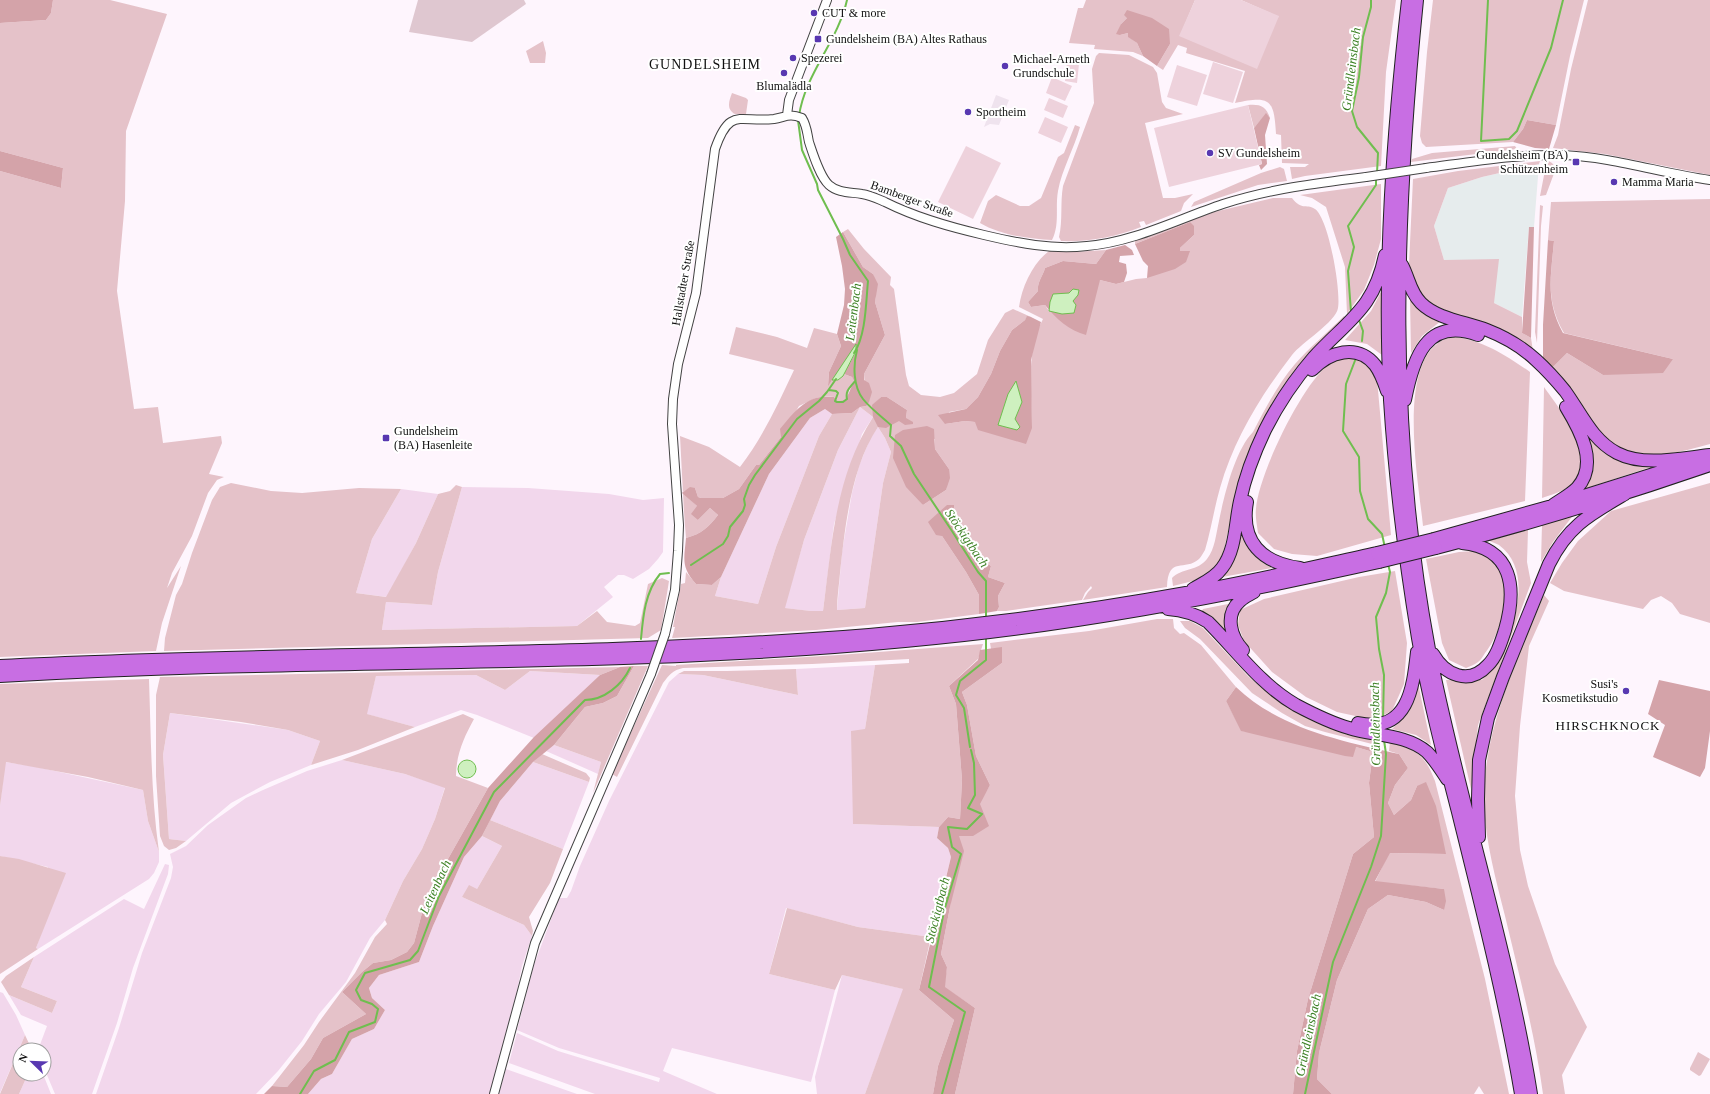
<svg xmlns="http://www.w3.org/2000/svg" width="1710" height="1094" viewBox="0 0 1710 1094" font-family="Georgia,serif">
	<rect width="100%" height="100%" fill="#fef5fd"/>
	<path fill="#e6eced" d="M1539,164L1534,227H1529L1522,317L1494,303L1464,260H1444L1434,226L1448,188L1482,177Z"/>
	<path fill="#f2d7ec" d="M860,407L873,417L862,434L834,524L823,611H811L784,608L804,540L838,450Z
		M825,409L832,414L819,436L802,480L776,547L758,604L715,596L721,577L769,474L810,418Z
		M878,427L885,438L891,452L883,483L865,608L837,610L842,552L852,493L859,466L870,439Z
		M462,487L528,488L609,494L643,500L664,498L663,552L658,559L649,569L633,579L624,575H618L604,587L613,597L577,626L382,630L386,602L432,605L438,572Z
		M401,489L438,494L416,543L387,597L356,593L372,539Z
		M875,665L865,729L853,824L939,827L937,838L948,848L951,857L931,937L858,927L786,908L769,974L835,990L811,1082L672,1048L663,1071L717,1094H595L509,1063L517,1033L558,1051L659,1082L660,1078L559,1048L517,1030L534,965L559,898H567L571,891L580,866L609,801L669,682L678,674L703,675L798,695L796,669Z
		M530,671L600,675L534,738L477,715L461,710L415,727L366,714L376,676L476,675L505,690Z
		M170,713L288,730L320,741L311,765L270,782L231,803L186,841L169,839L163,755Z
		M554,745L601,762L598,774L546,751Z
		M342,760L405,774L445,787L435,819L422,849L403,881L385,920L370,938L346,982L319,1014L302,1041L278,1071L256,1094H96L119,1028L142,953L171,878L173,867L170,854L186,846L208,825L246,798L263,790L307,771Z
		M5,762L32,766L143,790L148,821L159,852V862L154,873L149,879L38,949L36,948L44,926L48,867L0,856V806Z
		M533,762L589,782L563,849L490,820L500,801Z
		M482,836L502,846L477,889L462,897L524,925L532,936L522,966L513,1012L490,1094H308L321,1079L332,1074L352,1039L374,1029L385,1010L372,998L369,988L379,975L419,962L433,926L464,857Z
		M165,864L169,865L168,874L133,968L117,1023L92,1094H55L44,1068V1050H38L47,1026L21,1015L9,995L52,1013L57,1001L21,987L34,957L124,899L144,909Z
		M842,975L904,989L865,1094H817L815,1077Z
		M0,992L3,993L16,1015L25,1035L0,1093Z
		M506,1069L577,1094H499Z
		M28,1074H43L51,1094H19Z"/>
	<path fill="#e5c2c9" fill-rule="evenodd" d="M53,0H110L167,14L126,131L125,201L117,291L134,409L158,407L163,443L221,436L222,443L209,474L224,477L217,480L208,493L192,536L172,573L167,588L181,566L162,623L156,651L0,657V171L61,188L63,168L0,151V23L46,20L51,13Z
		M1086,0H1195L1180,36L1279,17L1241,0H1396L1386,72L1381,166L1305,176L1292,179L1290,167H1305L1309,164L1282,163L1281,135L1276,134C1274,100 1271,95 1235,103L1245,71L1186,53L1187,48L1178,45L1163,70L1157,66L1170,44L1127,18L1121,24L1120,35L1128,33L1129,37L1137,43L1143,56L1133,52L1094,49L1095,45L1069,43L1078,8H1083Z
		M1433,0H1584L1570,56L1556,125L1527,120L1523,129L1513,142L1426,147L1422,143L1420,136L1427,52Z
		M1588,0H1710V175L1605,154L1553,148L1558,135L1571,69Z
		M543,41L546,53L545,63H530L526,51Z
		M1099,53L1129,55L1153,67L1157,73L1162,102L1166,108L1183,114L1145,123L1163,198H1175L1193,194L1184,203L1181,211L1146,225L1144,221L1139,222L1141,227C1116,237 1089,242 1061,241L1059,237C1063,220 1060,203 1063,186L1094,103L1092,69L1096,56Z
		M732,93L746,98L748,100L746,114H735C726,109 729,101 732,93Z
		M1248,105C1260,104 1266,106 1270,118L1266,114L1254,128Z
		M1075,125L1080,127C1074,149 1062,169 1058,191C1055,208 1060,224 1052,240C1029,239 1000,235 980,223L988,201L996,195L1020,206H1029L1041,198L1058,157L1064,153Z
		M1515,146L1517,149L1411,162L1412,159L1432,153Z
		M1547,160L1552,163L1556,168L1546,195L1540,196Z
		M1540,161L1539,164L1482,177L1448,188L1434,226L1444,260L1499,259L1494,303L1522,317V333L1531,338L1533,351L1440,309L1425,299L1415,287L1409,264L1413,179L1458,171Z
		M1280,167L1284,169L1287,181L1258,185L1191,207L1194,202L1261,173Z
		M1381,184V239L1374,265L1364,290L1347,314L1345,267L1326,207L1312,198L1300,195Z
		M1273,198H1292C1302,211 1305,203 1315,209C1329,219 1341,291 1338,308C1336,322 1301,343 1292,355C1261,395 1234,439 1220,488C1214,509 1211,530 1205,550C1203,553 1201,557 1199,559C1185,572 1168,555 1167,587L1083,600L1088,592L1092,588L1091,586L1085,593L1082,600L1006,611H997L999,607L998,596L1005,583L988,577L991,566L971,551L967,531L956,522L954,505L942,536L966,572L979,595V614L917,622H898L816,630L672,638L675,627H673L681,584L685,583L686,572L696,584L712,585L721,577L715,596L758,604L776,547L802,480L819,436L832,414L852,413L860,407L866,406L864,374L885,335L875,302L876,294L873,274L863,267L843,232L848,229L864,249L891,277L890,285L894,289L906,375L909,386L921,395L940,397L954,393L977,374L988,340L1005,313L1013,309L1031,317H1027L1025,320L1012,330L1000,351L991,374L978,397L966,409L949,412L945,424L965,421L1032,428C1032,393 1025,351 1043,319L1019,307C1022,286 1033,263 1049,251L1073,252L1106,250L1096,264L1063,261L1045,268C1043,276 1037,282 1038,291L1028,302L1031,307L1045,305L1049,311L1100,280L1116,284L1136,279L1147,278L1180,251V248L1194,235L1190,222L1135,244V240L1214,212ZM881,397H887L907,410L906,418L899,421L873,417V405ZM860,407L873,417C835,477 832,543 823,611H811L785,608L804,540L838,450ZM878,427L885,438L891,452L883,483L865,608L837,610C837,598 839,585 840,573C845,527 851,467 878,427ZM895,435L935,439V449L949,469L946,490L923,505L895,446Z
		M1710,199V444C1689,450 1665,456 1644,455C1609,453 1596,426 1578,401C1570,389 1561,378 1553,367L1567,353L1603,375L1673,359L1564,333C1545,300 1551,277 1554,241L1548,240L1551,202Z
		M1540,205L1543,206L1541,226L1537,343L1535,332Z
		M1382,290V355L1367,344L1345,340L1371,311Z
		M1410,299L1441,321L1422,336L1411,353Z
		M1344,316L1346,320L1306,360L1233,508L1224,550L1218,564L1209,573L1193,581L1173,586L1172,578C1182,568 1198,571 1207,559C1215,549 1216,534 1219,521C1224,496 1235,450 1253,432C1265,409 1278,384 1295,364C1310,347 1328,332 1344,316Z
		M736,327L777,337L807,348L814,328L837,334L841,346L829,372L828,385L832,380L838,379L844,374L852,377L856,382L849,390L848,396L844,400L837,401L834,397L827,396L816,398L799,406L781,437L759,465H756L739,489L723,498H701L698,497L695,488L682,492L697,506L698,520L710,508L718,515C709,527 701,534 686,538C683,504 682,470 680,436L709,447L740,467C763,437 778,404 794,370L729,354Z
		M1454,337C1483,340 1507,356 1530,372L1525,501L1423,526C1419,484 1392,345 1454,337Z
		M1342,357C1360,356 1369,365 1377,379L1391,535L1317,556L1292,554L1274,549L1258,533C1257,525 1255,516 1256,509C1258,475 1302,385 1328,365C1332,362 1337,359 1342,357Z
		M1544,387C1558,407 1598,455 1577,480C1569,490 1553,494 1542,498Z
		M1583,429L1602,449L1663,463L1578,491L1585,484Z
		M231,483L271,491L302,493L359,488L401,489L372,539L356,593L386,597L416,543L438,494L450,491L456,485L462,487L438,572L432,605L386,602L382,630L577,626L597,611L607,622L635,626L640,623L648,584L662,578L669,581L661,630L648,638L164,651L165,638L176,595L182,584L192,553L212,500L220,487Z
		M1710,483V623L1680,614L1672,603L1661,596L1651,600L1643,609L1564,591L1550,583L1562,563L1578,541L1611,511Z
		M1574,514L1553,542L1541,562L1542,524Z
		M1239,525C1248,549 1249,555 1272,568L1222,577Z
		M1528,530L1527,562L1531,583L1478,725L1471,789L1446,680H1482C1508,651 1540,575 1499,545C1495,543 1489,541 1485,539Z
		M1474,551C1521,559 1506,627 1485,653C1483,656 1481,660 1478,662C1474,665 1470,666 1466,668L1449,660L1442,643L1426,559L1459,552Z
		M1395,571L1407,643L1404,684L1392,711L1374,720L1337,712L1306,697L1272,672L1244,641L1238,625L1240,610L1264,599L1359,577Z
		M1544,595L1549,601L1529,646L1520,726L1515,796L1520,850L1528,886L1555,964L1587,1027L1562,1075L1565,1094H1543C1535,1034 1519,975 1505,916C1496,880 1486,844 1484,806C1482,732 1516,662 1544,595Z
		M1228,604L1230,606L1225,623L1227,634L1202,611L1203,609Z
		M1157,619H1173L1174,628L1180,634L1184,633L1201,645L1236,687L1226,701L1242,731L1356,747L1373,752L1369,783L1374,837L1353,854L1308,999L1297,1051L1293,1094H955L975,1008L944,987L947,967L941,954L950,907L959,836L990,785L976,756L967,705L962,692L1002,663V648L991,649L990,643L1089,631Z
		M1180,621H1190L1203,628L1248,676L1265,691L1291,708L1312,720L1334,729L1378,740L1376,745L1325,732L1305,726L1282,713L1252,693L1200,639L1185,628Z
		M983,644L978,659L949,686L956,704L962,780L960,819L948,817L939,827L853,824L851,731L865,729L875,665L909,663V659L812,664L683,668C673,670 669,675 663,683L617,777L612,774L662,665L676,666V665L839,655Z
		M634,666H648L593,793L601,762L554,745L585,707L603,703L617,696Z
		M620,667L600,675L530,671L505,690L476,675L376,676L367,714L415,727L358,750L311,765L320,741L288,730L241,722L170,713L163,755L169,839L186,841L176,848L169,850L164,846L160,836L156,776V695L160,677Z
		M796,669L798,695L703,675L678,674L684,671H727Z
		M149,679C151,737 151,795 159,852L148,821L143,790L88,777L6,762L0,806V684Z
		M1418,683L1431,745L1416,735L1392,729C1411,713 1412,707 1418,683Z
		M463,714L474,719C464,737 456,755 456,776L488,788L426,898L414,943L407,952L391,960L373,963L362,972L342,992L366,1014L323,1038L311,1059L287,1087L272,1086L304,1045L319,1022L355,973L375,937L387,924L385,920L403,881L422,849L435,819L445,788L405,774L342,760Z
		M1390,742C1417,751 1424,753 1435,781L1485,979L1509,1094H1484L1479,1086L1474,1094H1332L1317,1079L1319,1053L1337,980L1368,909L1388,895L1426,902L1444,910V889L1375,882L1389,853L1445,854L1417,786L1411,800L1394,815L1388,803L1395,785L1408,768L1399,754L1389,751Z
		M542,754L586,773L590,778L589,782L533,762Z
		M490,820L563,849L550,883L529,917L533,931L532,936L524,925L462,897L469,885L477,889L502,846L482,836Z
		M0,856L19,859L66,873L36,948L38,949L0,974Z
		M787,908L858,927L931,937L919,990L954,1020L938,1066L933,1094H865L903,989L842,975L835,990L769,974Z
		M34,957L21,987L57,1001L52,1013L9,995L1,982L6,976Z
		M25,1035L32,1050H20V1074H28L19,1094H0Z
		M1698,1052L1710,1059L1701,1075L1699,1076L1690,1070V1068Z"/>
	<path fill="#d4a3a9" d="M0,0H53L51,13L46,20L0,23Z
		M1127,10L1152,18L1169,29L1170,44L1157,66L1143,56L1137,43L1128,37V33L1120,35L1116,34L1121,24L1127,18L1124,15Z
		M1266,113L1270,118L1265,135L1267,164L1261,170L1259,165L1262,164L1254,128Z
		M1527,120L1556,125L1549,149L1535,148L1513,142L1523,129Z
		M0,151L63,168L61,188L0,171Z
		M1190,222L1194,226V235L1180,248V251H1190L1186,262L1175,269L1147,278L1148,266L1143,261L1135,244Z
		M1529,227H1534L1531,338L1522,333Z
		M843,232L863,267L873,274L878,284L875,302L885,335L864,374V380L869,383L872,392L869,402L866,406L860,407L852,413L832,414L825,409L810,418L769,474L721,577L712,585L696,584C681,567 684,560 686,538C701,534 709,527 718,515L710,508L698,520L691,514L697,506L682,493L690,487L695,488L698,497L701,498H723L739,489L756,465H759L781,437L780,429C795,411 808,393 834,397L837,401L844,400C850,395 849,388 855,382L852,377L844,374L856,352V345L828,386L829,372L841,346L837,334L844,305L845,289L842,266L836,237Z
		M1548,240L1554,241C1551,276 1545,300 1563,333L1673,359L1663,373L1603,375L1567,353L1553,367L1543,359V325Z
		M1125,245L1132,250L1134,255L1120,256L1119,262L1126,264L1127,273L1124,282L1116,284L1100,280L1086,335C1070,331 1055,318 1045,305L1031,307L1028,302L1038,291C1037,282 1043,276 1045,268L1063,261L1096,264L1106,250Z
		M1027,316L1031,317L1041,322L1031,360L1032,428L1026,444L978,430L975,422L965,421L945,424L938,415L966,409L978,397L991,374L1000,351L1012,330L1025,320Z
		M881,397H887L907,410L906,418L913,422V424L905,425L899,421L886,428L878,427L873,417L872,405Z
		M927,426L934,429L935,449L949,469L950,478L946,490L923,505L906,487L893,458L895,435L903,430Z
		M947,505H954L956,522L967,531L971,551L991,566L988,577L1005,583L998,596L999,607L997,611L979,614V595L966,572L942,536L936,535L928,522Z
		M1002,647V663L962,692L967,705L976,756L990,785L980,804L989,826L973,836H959L964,851L950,907L941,954L947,967L945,987L975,1008L955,1094H933L938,1066L954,1020L919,990L951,857L948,848L937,838L939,827L948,817L960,819L962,780L956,704L949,686L978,660L980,650Z
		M634,666L617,696L603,703L585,707L554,745L533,762L500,801L482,836L464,857L433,926L419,962L379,975L369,988L372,998L385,1010L374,1029L352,1039L332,1074L321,1079L308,1094H264L272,1086L287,1087L311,1059L323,1038L366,1014L342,992L362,972L373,963L391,960L407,952L414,943L426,898L488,788L534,737L600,675L620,667Z
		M1659,680L1710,691V731L1705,768L1700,777L1653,757L1665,725L1648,714Z
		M1236,687C1280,729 1342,741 1399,754L1408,768L1395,785L1388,803L1394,815L1411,800L1417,786L1426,782L1436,806L1446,854L1390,853L1375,881L1444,889L1446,901L1444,910L1426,902L1388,895L1368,909L1337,980L1319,1053L1317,1079L1332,1094H1293L1297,1051L1308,999L1353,854L1374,837L1369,783L1373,752L1356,747L1353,757L1345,756L1241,731L1226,701Z"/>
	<path fill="#dfc7d0" d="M418,0H524L526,4L472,42L409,32Z"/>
	<path fill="#eed2dc" d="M1195,0H1241L1279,16L1257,69L1179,36Z
		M1067,62L1079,64L1077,83L1065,81Z
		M1213,62L1243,72L1233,103L1203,94Z
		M1177,65L1207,75L1197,106L1167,97Z
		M1052,77L1072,86L1065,101L1046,93Z
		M1049,98L1068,106L1063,118L1044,110Z
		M1248,105L1262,164L1169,187L1154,128Z
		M1045,117L1068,127L1061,143L1038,133Z
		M966,146L1001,163L973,219L938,202Z"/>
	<path fill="#efe3ee" d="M996,95L1009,100L999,125L990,124L984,127Z"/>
	<path fill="#cef0bf" stroke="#6fbe4f" d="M1073,289L1079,290L1078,295L1073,301L1076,305L1074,313L1062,314L1049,311L1050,302L1053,294L1069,293Z
		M856,344V351L843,376L838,380H832Z
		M1016,381L1022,402L1015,419L1020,427L1017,430L998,425L1008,394Z
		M458 769a9 9 0 1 1 18 0a9 9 0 1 1-18 0Z"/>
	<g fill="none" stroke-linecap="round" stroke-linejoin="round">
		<path stroke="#6fbe4f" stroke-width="2" d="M1371,0V7L1363,37L1359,77L1352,111L1357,127L1378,153L1377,173
			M1488,0L1481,141L1509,139L1517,131L1551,48L1563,0
			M799,116C805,74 838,41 847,0
			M798,120L802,150L817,184L818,190L843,239L850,255L868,281C866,301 866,336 854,353
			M1351,312L1348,271L1354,247L1348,226L1376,185V177
			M1359,320L1363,331L1362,341
			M857,350C853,365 853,386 863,399C870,408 882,417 891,425L890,436L901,446L914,474L952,531L978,572L986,581V619
			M1356,358L1346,384L1343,431L1359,457L1360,491L1368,519L1382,534L1385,548
			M829,390L836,391L838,393L835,401L837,402H843L847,399C845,390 851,387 855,381
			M691,565L723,544L728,536L730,527L743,511L745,505L744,499L749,485L755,475L797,419L819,401L827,392L836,379
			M641,639C643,617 645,592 660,574L669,573
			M1383,718L1384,675L1379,649L1376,617L1386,593L1390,572L1388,564
			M970,747L964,708L956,695L960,681L986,660V636
			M300,1094L314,1071L335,1060L349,1032L375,1022L378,1009L372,1004L361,1000L356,990L365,973L410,960L418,951L439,896L494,792L585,700C604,700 622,685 630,668
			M942,1094L965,1012L929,987L944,911L961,854L952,847L948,827L967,829L982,814L968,808L975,795L974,763L971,750
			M1305,1094L1333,962L1371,867L1381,836L1386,754L1384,740"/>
		<defs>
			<path id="minor" d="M787,115L789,100L827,0
				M1426,168C1471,162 1517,154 1563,155C1612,157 1661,173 1710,180
				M665,634L675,590L678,551L679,525L672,424L673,399L678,364L696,293L715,149C730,106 740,123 774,119C786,117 789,113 802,118C807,126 807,133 809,142C813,154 820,177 829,185C838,193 850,192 862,194C870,195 878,199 885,202C917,218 950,227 984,235C1018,243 1052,250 1087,246C1134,242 1178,219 1223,204C1269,189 1318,183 1366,177
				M494,1094L535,943L651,674"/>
			<path id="highway" d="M1408,0C1393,132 1383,267 1390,400C1395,480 1405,559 1418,638C1428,696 1443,754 1458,812C1481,905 1505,999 1521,1094
				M1417,0C1395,218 1388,432 1429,649C1458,798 1507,944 1531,1094
				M1402,265C1409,278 1410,292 1421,303C1437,319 1466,322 1487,330C1505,337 1522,347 1536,360C1547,370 1556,380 1565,391C1581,413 1592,440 1617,453C1644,467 1681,458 1710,455
				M1312,370C1329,352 1357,343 1375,365C1381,373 1384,382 1387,391
				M1405,400C1413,359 1426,316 1478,335
				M1247,502C1240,542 1262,563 1300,568
				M1552,506C1560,500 1570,495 1577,488C1599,464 1580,430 1566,407
				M1434,539L1552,506L1695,461
				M1436,548C1529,524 1620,496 1710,465
				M1193,589C1203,583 1215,578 1222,568C1236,550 1235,523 1240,501C1245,477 1254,453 1265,430C1278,404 1295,379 1314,357C1348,320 1374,309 1385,255
				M1168,609C1183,610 1196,614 1208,622C1237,651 1260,684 1296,705C1313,714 1331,723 1349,728C1374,736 1406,734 1427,752C1435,760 1441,770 1447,779
				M1243,650C1231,637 1224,615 1240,601C1244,597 1249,595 1254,592
				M1433,654C1445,675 1469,686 1488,665C1497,656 1501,642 1505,630C1517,588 1513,548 1462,543
				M0,666C290,651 580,658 869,635C975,626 1081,612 1186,593C1250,582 1313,567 1377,553
				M0,676C70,672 139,669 209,667C441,661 673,663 905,641C1065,627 1222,597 1379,562
				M1358,723C1408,734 1413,688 1417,652
				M1479,837L1478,799L1479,760L1488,718L1503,677L1549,564C1568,526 1589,515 1625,494"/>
		</defs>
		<use href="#minor" stroke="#434343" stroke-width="10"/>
		<use href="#highway" stroke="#212121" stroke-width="14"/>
		<use href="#minor" stroke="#fff" stroke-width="8"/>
		<use href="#highway" stroke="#c86ee3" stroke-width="12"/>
		<defs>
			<path id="minor-bridge" d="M1366,177L1426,168
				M651,674L665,634"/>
			<path id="highway-bridge" d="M1377,553L1434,539
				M1379,562L1436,548"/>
		</defs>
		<use href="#minor-bridge" stroke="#434343" stroke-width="10" stroke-linecap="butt"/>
		<use href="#highway-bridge" stroke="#212121" stroke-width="14" stroke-linecap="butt"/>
		<use href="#minor-bridge" stroke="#fff" stroke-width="8"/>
		<use href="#highway-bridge" stroke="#c86ee3" stroke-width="12"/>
	</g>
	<g fill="#5838b1" stroke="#fff" stroke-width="1.5">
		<circle cx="814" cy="13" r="4"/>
		<rect x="814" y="35" width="8" height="8" rx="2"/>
		<circle cx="793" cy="58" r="4"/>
		<circle cx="1005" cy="66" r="4"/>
		<circle cx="784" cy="73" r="4"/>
		<circle cx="968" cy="112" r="4"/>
		<circle cx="1210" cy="153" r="4"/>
		<rect x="1572" y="158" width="8" height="8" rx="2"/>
		<circle cx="1614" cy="182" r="4"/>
		<rect x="382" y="434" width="8" height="8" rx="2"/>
		<circle cx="1626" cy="691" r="4"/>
	</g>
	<g text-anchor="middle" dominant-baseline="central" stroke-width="4" stroke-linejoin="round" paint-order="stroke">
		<g font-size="12" fill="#101010" stroke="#fff" text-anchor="start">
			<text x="822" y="13">CUT &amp; more</text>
			<text x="826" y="39">Gundelsheim (BA) Altes Rathaus</text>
			<text x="801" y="58">Spezerei</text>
			<text x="1013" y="59">Michael-Arneth<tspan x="1013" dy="14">Grundschule</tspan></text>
			<text x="784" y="86" text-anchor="middle">Blumalädla</text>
			<text x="976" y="112">Sportheim</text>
			<text x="1218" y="153">SV Gundelsheim</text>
			<text x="1568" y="155" text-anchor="end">Gundelsheim (BA)<tspan x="1568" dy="14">Schützenheim</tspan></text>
			<text x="1622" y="182">Mamma Maria</text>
			<text x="394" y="431">Gundelsheim<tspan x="394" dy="14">(BA) Hasenleite</tspan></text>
			<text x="1618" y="684" text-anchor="end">Susi's<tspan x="1618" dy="14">Kosmetikstudio</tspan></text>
		</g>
		<g font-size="12" fill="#101010" stroke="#fff">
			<text transform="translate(912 199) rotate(20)">Bamberger Straße</text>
			<text transform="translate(683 283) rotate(-80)">Hallstadter Straße</text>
		</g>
		<g font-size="13" font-style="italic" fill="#3c8024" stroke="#fff">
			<text transform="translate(1351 69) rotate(-83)">Gründleinsbach</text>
			<text transform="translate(853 312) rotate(-83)">Leitenbach</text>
			<text transform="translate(967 538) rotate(56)">Stöckigtbach</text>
			<text transform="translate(1375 724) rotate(-91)">Gründleinsbach</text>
			<text transform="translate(435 887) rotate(-65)">Leitenbach</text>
			<text transform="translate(937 910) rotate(-76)">Stöckigtbach</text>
			<text transform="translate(1308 1035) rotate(-78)">Gründleinsbach</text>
		</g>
		<g font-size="13" letter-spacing="1" fill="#101010" stroke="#fff">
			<text x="1608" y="725">HIRSCHKNOCK</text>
		</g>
		<g font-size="14" letter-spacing="1" fill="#101010" stroke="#fff">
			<text x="705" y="64">GUNDELSHEIM</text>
		</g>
	</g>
	<g transform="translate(32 1062) rotate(293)"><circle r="19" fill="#ffffff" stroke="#9f9f9f"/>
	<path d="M0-3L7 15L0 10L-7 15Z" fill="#5838b1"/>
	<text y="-6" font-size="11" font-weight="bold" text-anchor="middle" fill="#101010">N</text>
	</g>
</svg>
